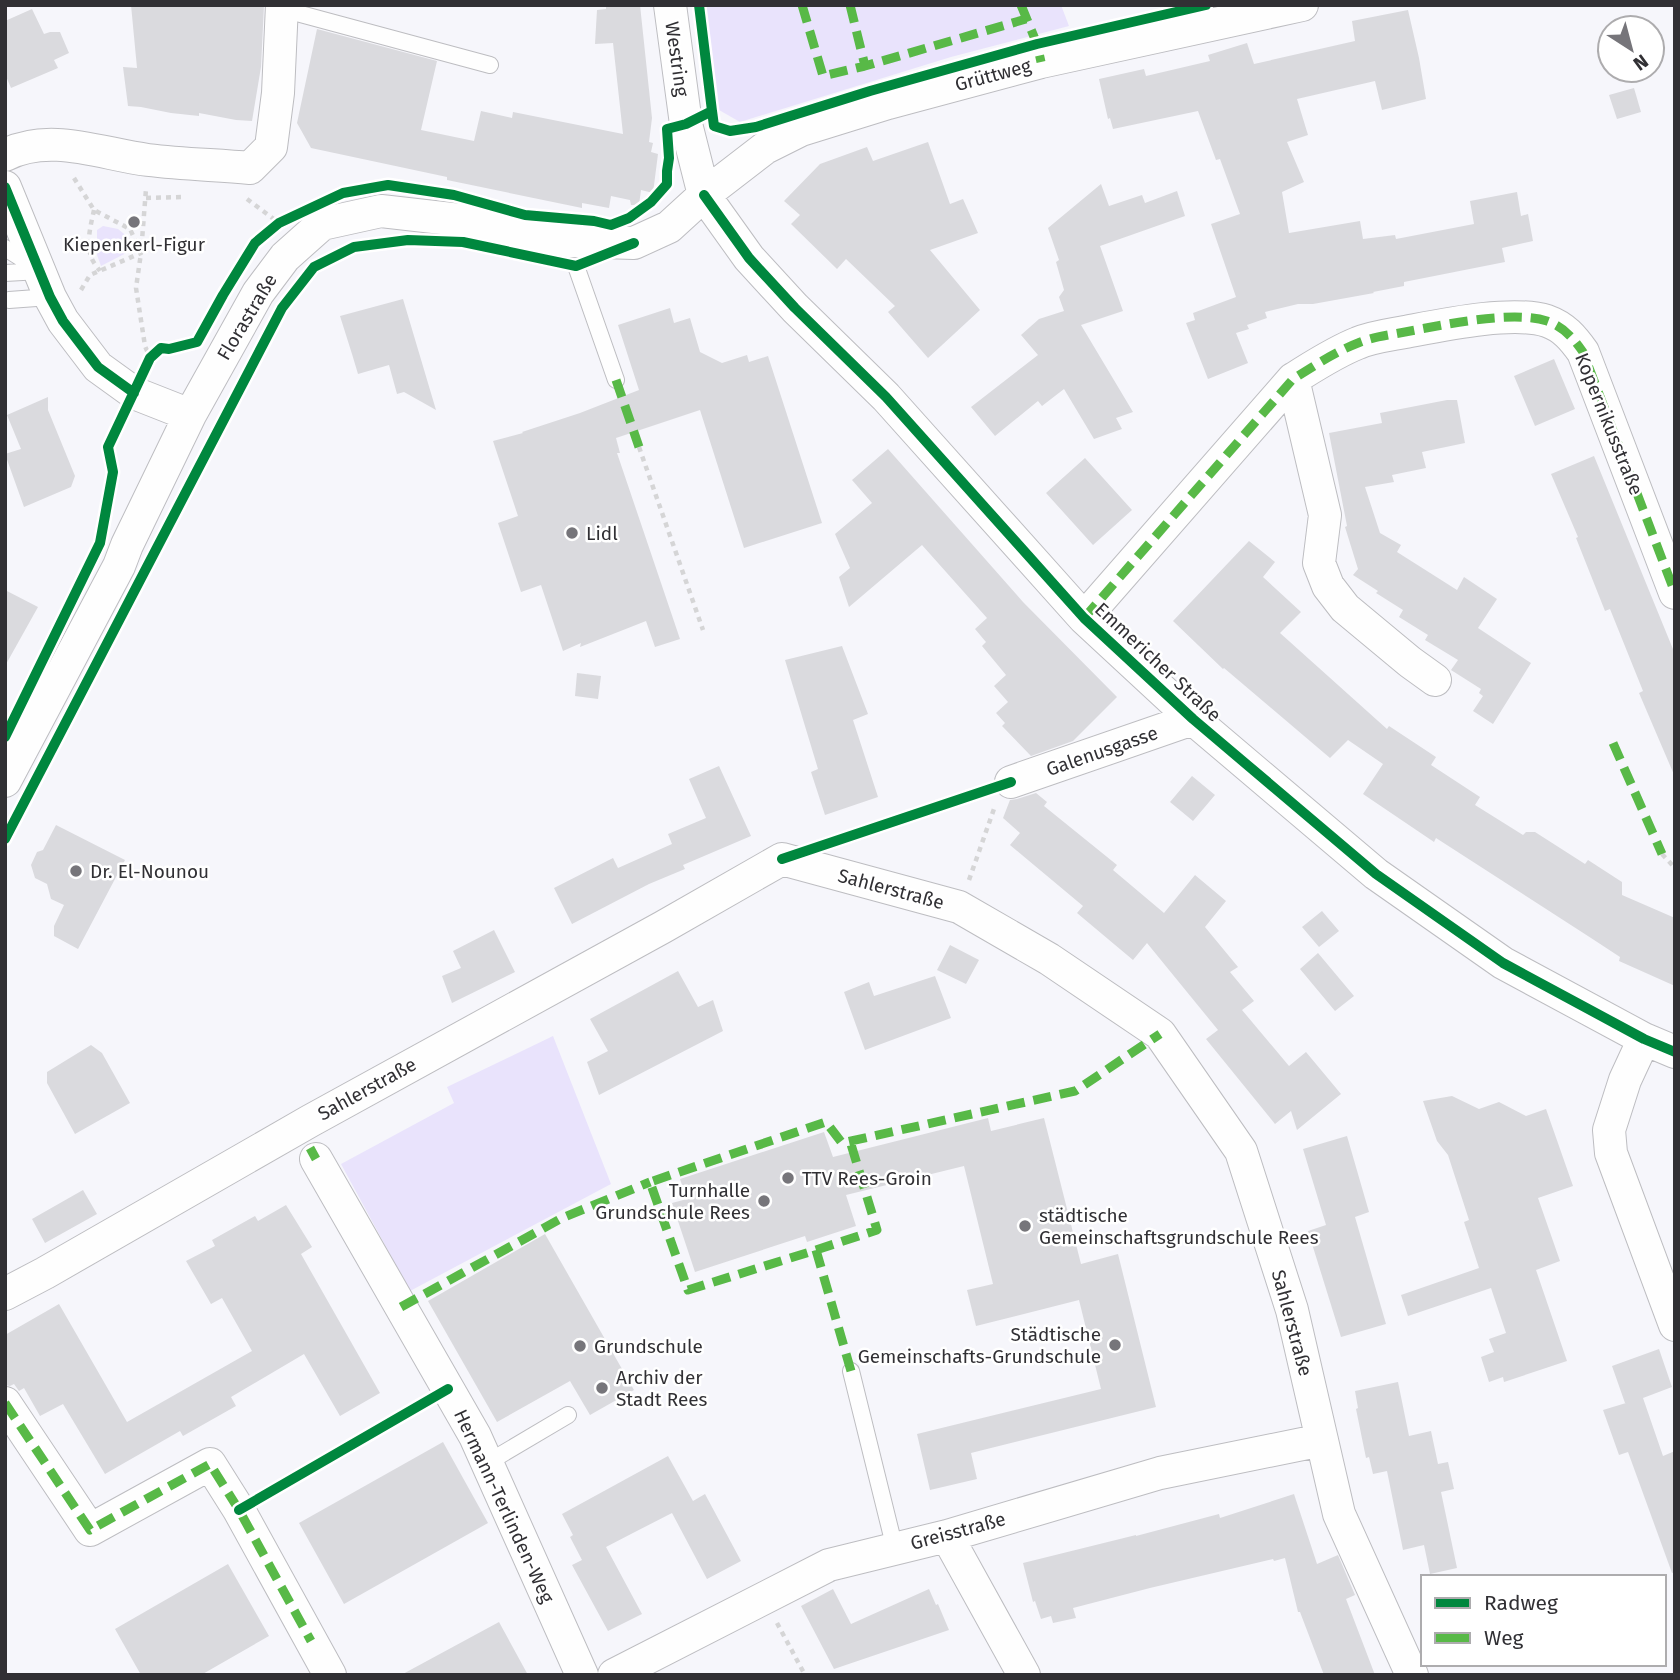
<svg xmlns="http://www.w3.org/2000/svg" width="1680" height="1680" viewBox="0 0 1680 1680" font-family="'Fira Sans',sans-serif">
	<rect width="100%" height="100%" fill="#f6f6fb"/>
	<path fill="#e9e3fc" d="M700,5H1061L1069,26L951,57L740,122L719,110L704,38Z
		M103,226L118,229L134,242L132,250L101,266L97,255V230Z
		M553,1036L611,1184L410,1291L341,1164L454,1103L447,1087Z"/>
	<path fill="#dadade" d="M131,5H264L261,67L252,121L236,120L199,113V116L171,113L141,107L128,106L123,67L137,68Z
		M606,5H640L652,118L649,142L653,143L651,152L658,154L653,193L641,190L639,205H631L630,200L611,196L609,208L582,203V208L447,180V177L311,148L297,123L317,29L437,61L421,130L474,141L481,111L512,118L513,112L623,134L613,43L595,44L597,10L606,9Z
		M32,9L44,34L50,32H60L69,53L54,60L58,68L11,88L5,74V21Z
		M1408,10L1419,58L1426,99L1382,110L1375,81L1297,99L1308,135L1287,142L1304,182L1282,192L1289,233L1360,221L1363,239L1395,235L1396,239L1474,224L1470,201L1517,192L1521,216L1528,214L1533,241L1502,248L1505,262L1404,282V286L1373,292L1374,293L1313,304H1298L1265,312L1267,318L1247,325L1249,329L1236,333L1248,363L1208,379L1186,323L1195,320L1193,313L1236,297L1211,224L1240,214L1220,159L1216,160L1198,111L1113,129L1110,118L1108,119L1099,79L1144,69L1146,76L1210,61L1208,55L1247,43L1254,64L1355,41L1352,21Z
		M1634,88L1641,112L1617,119L1609,95Z
		M928,142L950,204L963,199L978,233L930,250L980,310L928,358L888,312L895,306L846,259L837,269L791,224L800,215L784,201L820,164L867,147L873,161Z
		M1101,184L1109,206L1142,195L1145,203L1177,191L1185,216L1100,246L1123,311L1081,325L1133,412L1116,418L1122,429L1094,439L1064,389L1042,406L1038,401L995,436L971,407L1038,355L1021,335L1039,319L1064,311L1059,297L1064,290L1056,262L1059,260L1048,228Z
		M403,299L436,410L404,392L397,394L389,365L358,374L352,354L340,316Z
		M670,308L674,323L690,318L700,352L722,363L747,355L749,362L768,356L822,523L744,548L700,410L616,438L620,453H617L680,639L655,647L646,621L580,647L581,643L563,651L541,585L521,592L498,523L518,516L493,441L523,433L522,432L580,413L639,390L618,325Z
		M1554,359L1575,409L1535,426L1514,376Z
		M48,397V410L75,476L71,487L24,507L5,454L21,449L7,415Z
		M1447,400H1457L1465,443L1422,452L1426,468L1392,475L1394,482L1365,487L1380,533L1401,545L1397,552L1457,590L1464,577L1497,599L1478,628L1531,663L1493,724L1473,711L1483,696L1479,693L1481,689L1451,670L1458,660L1425,640L1428,635L1399,617L1403,610L1376,593L1378,591L1353,575L1358,569L1345,527L1347,526L1329,433L1382,423L1380,413Z
		M888,449L1023,602L1117,697L1073,741L1031,756L1002,726L1005,723L996,713L1008,702L994,686L1006,675L982,646L986,642L975,629L987,618L922,545L849,607L839,577L850,568L835,534L872,503L852,480Z
		M1594,456L1675,654V777L1639,693L1643,691L1610,609L1605,611L1576,538L1578,537L1551,474Z
		M1085,458L1132,510L1093,545L1046,493Z
		M1249,541L1275,562L1263,577L1301,612L1280,633L1387,729L1389,726L1436,757L1431,765L1480,797L1475,805L1523,835L1526,832H1535L1585,864L1588,860L1622,882V895L1675,918V986L1619,961L1620,957L1591,938L1436,838L1434,842L1363,794L1383,764L1348,740L1330,758L1224,668L1223,669L1173,621Z
		M5,590L38,607L5,666Z
		M842,646L868,714L853,720L878,797L825,815L811,772L818,769L785,660Z
		M577,673L601,676L598,699L575,696Z
		M719,766L751,836L683,865L685,869L649,884L572,924L554,888L613,858L618,868L672,844L668,834L706,818L689,779Z
		M1192,776L1215,795L1193,821L1170,802Z
		M1036,793L1047,802L1044,806L1117,865L1113,870L1164,913L1195,875L1226,901L1205,927L1238,967L1230,972L1254,1001L1242,1010L1289,1066L1306,1052L1341,1094L1297,1130L1291,1111L1275,1124L1206,1039L1218,1030L1147,943L1133,960L1077,913L1083,906L1010,845L1020,833L1003,818L1010,800L1017,799Z
		M56,825L125,860L78,949L54,936V926L64,905L51,899L47,884L35,878L31,865L37,852L43,850Z
		M1322,911L1339,931L1319,947L1302,927Z
		M494,930L515,972L452,1003L442,976L461,968L453,951Z
		M950,945L979,960L966,984L937,970Z
		M1318,953L1354,996L1335,1011L1300,969Z
		M678,971L698,1007L713,1000L723,1031L599,1095L587,1062L608,1051L590,1019Z
		M935,976L951,1018L865,1050L844,992L869,982L874,996Z
		M91,1045L102,1053L130,1103L75,1134L47,1083V1072Z
		M1452,1096L1479,1109L1499,1102L1526,1116L1546,1109L1573,1186L1538,1198L1560,1261L1536,1270L1567,1361L1504,1382L1503,1377L1489,1382L1481,1357L1494,1352L1489,1339L1506,1333L1491,1288L1408,1316L1401,1295L1479,1268L1464,1222L1469,1220L1448,1155L1437,1141L1423,1101Z
		M988,1118L991,1131L1044,1118L1081,1264L1118,1254L1156,1407L971,1453L977,1479L930,1490L917,1434L1101,1389L1079,1300L976,1326L967,1290L993,1284L964,1166L846,1195L856,1226L807,1242L805,1236L695,1272L672,1203L687,1199L680,1179L824,1132L833,1157Z
		M1347,1136L1369,1212L1355,1217L1386,1324L1341,1337L1308,1231L1326,1225L1303,1149Z
		M83,1190L97,1214L45,1243L32,1219Z
		M286,1205L312,1247L301,1254L380,1393L340,1416L304,1354L231,1397L236,1406L183,1436L180,1431L105,1474L63,1404L40,1416L24,1388L19,1391L14,1384L10,1386L5,1385V1335L59,1304L127,1422L252,1351L222,1298L211,1304L186,1261L215,1246L212,1240L255,1216L258,1221Z
		M545,1234L634,1390L590,1415L570,1381L497,1422L428,1301Z
		M1659,1349L1672,1387L1643,1398L1663,1456L1675,1451V1572L1672,1573L1628,1452L1619,1455L1603,1410L1626,1403H1625L1612,1366Z
		M1398,1382L1409,1436L1431,1431L1438,1464L1448,1462L1454,1489L1441,1492L1457,1568L1430,1574L1424,1545L1403,1550L1387,1471L1373,1474L1369,1457L1366,1458L1356,1409L1358,1408L1355,1391Z
		M443,1442L488,1523L344,1604L299,1523Z
		M668,1456L693,1501L705,1494L741,1561L707,1579L672,1513L631,1534L606,1547L642,1614L608,1631L572,1565L582,1560L570,1537L573,1535L562,1514Z
		M1294,1494L1317,1564L1338,1555L1355,1595L1346,1599L1375,1675H1324L1300,1612H1298L1285,1558L1274,1561L1273,1559L1150,1588L1073,1608L1076,1618L1053,1623L1051,1616L1041,1619L1035,1601L1033,1602L1023,1563L1136,1535V1536L1219,1514L1220,1518Z
		M228,1564L269,1636L201,1675H141L115,1629Z
		M833,1589L851,1624L929,1589L936,1605L938,1604L949,1630L834,1669L801,1606Z
		M499,1622L528,1675H401Z"/>
	<g fill="none" stroke-linecap="round" stroke-linejoin="round">
		<defs>
			<path id="lane" d="M282,9L490,65
				M5,248L32,265
				M576,266L616,380
				M5,273L40,271
				M9,300L50,297
				M851,1371L895,1549
				M487,1463L568,1415"/>
			<path id="street" d="M670,5L686,124L704,195L749,258L795,308L886,397L1084,618L1193,719L1376,874L1503,963L1644,1039L1675,1052
				M5,155C50,132 101,154 148,160C182,164 216,165 250,168L271,147L278,93L282,5
				M5,187L50,297L63,321L98,367L134,393L190,415
				M1293,379L1325,515L1319,563L1328,586L1345,608L1410,662L1435,680
				M1084,618L1293,379C1314,366 1335,352 1358,343C1372,337 1389,335 1405,332C1442,325 1512,310 1547,321C1564,327 1573,338 1583,352L1675,593
				M5,781L119,566L127,545L190,415L258,293L285,257L322,224L381,211L460,220L569,241L634,243L669,227L704,195L765,148L801,130L888,103L1041,62L1302,5
				M1011,782L1193,719
				M1644,1039L1625,1080L1609,1130L1611,1153L1675,1325
				M316,1159L475,1436L582,1675
				M5,1294L45,1273L310,1121L663,927L782,859L959,907L1049,959L1160,1034L1241,1151L1292,1310L1339,1514L1412,1675
				M5,1403L90,1530L210,1464L239,1510L330,1675
				M947,1536L1024,1675
				M614,1675L829,1565L947,1536L1160,1473L1322,1440"/>
		</defs>
		<use href="#lane" stroke="#bdbdc1" stroke-width="18"/>
		<use href="#street" stroke="#bdbdc1" stroke-width="34"/>
		<path stroke="#d5d5d6" stroke-width="4.5" stroke-dasharray="5 5" stroke-linecap="butt" d="M74,178L94,210L130,229L141,253L136,288L145,346L150,358
			M146,198L183,197
			M247,199L279,223
			M94,210C91,224 86,242 91,256C92,261 97,267 100,271
			M81,290L90,275L141,253L146,189
			M639,447L703,630
			M1662,854L1675,868
			M969,880L995,806
			M777,1623L805,1675"/>
		<use href="#lane" stroke="#fefefe" stroke-width="16"/>
		<use href="#street" stroke="#fefefe" stroke-width="32"/>
		<path stroke="#58b947" stroke-width="9" stroke-dasharray="18 9" stroke-linecap="butt" d="M802,5L823,76L865,66
			M850,5L865,66L1026,19
			M1021,5L1037,44L1041,62
			M616,380L639,447
			M1084,618L1293,379C1314,366 1335,352 1358,343C1372,337 1389,335 1405,332C1442,325 1512,310 1547,321C1564,327 1573,338 1583,352L1675,593
			M1613,743L1662,854
			M310,1148L316,1159
			M816,1250L877,1230L850,1141
			M401,1307L562,1218L650,1182
			M851,1371L816,1250L688,1290L650,1182L826,1122L842,1143L1075,1091L1160,1034
			M5,1403L90,1530L210,1464L239,1510L311,1641"/>
		<defs>
			<path id="cycleway" d="M699,5L712,111
				M5,187L50,297L63,321L98,367L134,393
				M704,195L749,258L795,308L886,397L1084,618L1193,719L1376,874L1503,963L1644,1039L1675,1052
				M5,737L100,543L113,472L108,447L150,358L161,348L169,349L197,342L223,295L255,243L279,223L343,193L388,185L454,195L525,215L594,221L611,225L629,218L651,202L667,184V171L669,158L667,129L686,124L712,111L714,126L730,131L756,127L870,91L1037,44L1206,5
				M5,839L282,308L314,267L354,247L408,240L463,242L576,266L634,243
				M782,859L1011,782
				M239,1510L448,1389"/>
		</defs>
		<use href="#cycleway" stroke="#fff" stroke-width="15"/>
		<use href="#cycleway" stroke="#00873e" stroke-width="10"/>
	</g>
	<g fill="#76757a" stroke="#fff" stroke-width="2.5">
		<circle cx="134" cy="222" r="7"/>
		<circle cx="572" cy="533" r="7"/>
		<circle cx="76" cy="871" r="7"/>
		<circle cx="788" cy="1178" r="7"/>
		<circle cx="764" cy="1201" r="7"/>
		<circle cx="1025" cy="1226" r="7"/>
		<circle cx="1115" cy="1345" r="7"/>
		<circle cx="580" cy="1346" r="7"/>
		<circle cx="602" cy="1388" r="7"/>
	</g>
	<g text-anchor="middle" dominant-baseline="central" stroke-width="5" stroke-linejoin="round" paint-order="stroke">
		<g font-size="19" fill="#313034" stroke="#fff">
			<text transform="translate(677 59) rotate(82)">Westring</text>
			<text transform="translate(993 75) rotate(-15)">Grüttweg</text>
			<text transform="translate(247 317) rotate(-59)">Florastraße</text>
			<text transform="translate(1609 424) rotate(68)">Kopernikusstraße</text>
			<text transform="translate(1158 662) rotate(43)">Emmericher Straße</text>
			<text transform="translate(1102 751) rotate(-19)">Galenusgasse</text>
			<text transform="translate(891 889) rotate(15)">Sahlerstraße</text>
			<text transform="translate(367 1089) rotate(-29)">Sahlerstraße</text>
			<text transform="translate(1292 1323) rotate(75)">Sahlerstraße</text>
			<text transform="translate(504 1506) rotate(65)">Hermann-Terlinden-Weg</text>
			<text transform="translate(958 1531) rotate(-15)">Greisstraße</text>
		</g>
		<g font-size="19" fill="#313034" stroke="#fff" text-anchor="start">
			<text x="134" y="244" text-anchor="middle">Kiepenkerl-Figur</text>
			<text x="586" y="533">Lidl</text>
			<text x="90" y="871">Dr. El-Nounou</text>
			<text x="802" y="1178">TTV Rees-Groin</text>
			<text x="750" y="1190" text-anchor="end">Turnhalle<tspan x="750" dy="22">Grundschule Rees</tspan></text>
			<text x="1039" y="1215">städtische<tspan x="1039" dy="22">Gemeinschaftsgrundschule Rees</tspan></text>
			<text x="1101" y="1334" text-anchor="end">Städtische<tspan x="1101" dy="22">Gemeinschafts-Grundschule</tspan></text>
			<text x="594" y="1346">Grundschule</text>
			<text x="616" y="1377">Archiv der<tspan x="616" dy="22">Stadt Rees</tspan></text>
		</g>
	</g>
	<rect width="1680" height="1680" fill="none" stroke="#313034" stroke-width="14"/>
	<rect x="1421" y="1575" width="245" height="91" fill="#ffffff" stroke="#adacae" stroke-width="2"/>
	<rect x="1435" y="1598" width="35" height="10" fill="#00873e" stroke="#adacae" stroke-width="2"/>
	<text x="1484" y="1610" font-size="21" fill="#313034">Radweg</text>
	<rect x="1435" y="1633" width="35" height="10" fill="#58b947" stroke="#adacae" stroke-width="2"/>
	<text x="1484" y="1645" font-size="21" fill="#313034">Weg</text>
	<g transform="translate(1631 49) rotate(144)"><circle r="33" fill="#ffffff" stroke="#adacae" stroke-width="2"/>
	<path d="M0-5L12 26L0 18L-12 26Z" fill="#76757a"/>
	<text y="-10" font-size="19" font-weight="bold" text-anchor="middle" fill="#313034">N</text>
	</g>
</svg>
